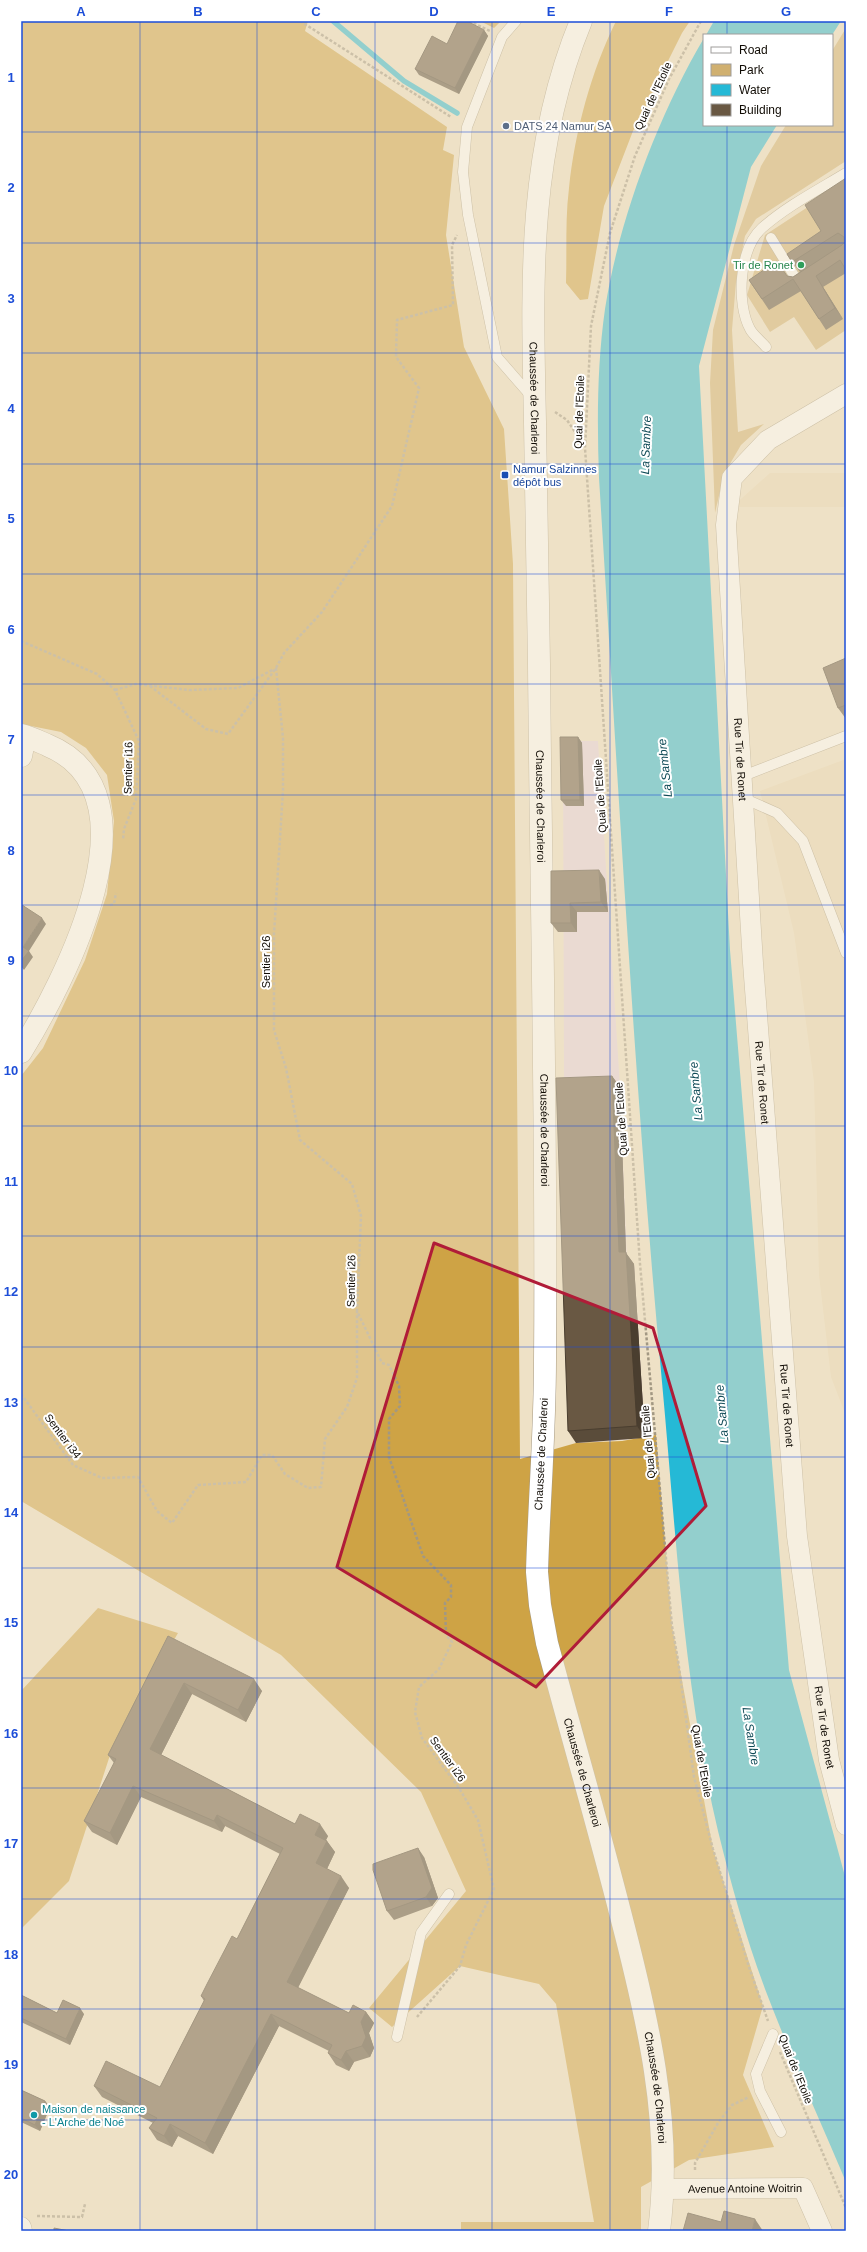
<svg xmlns="http://www.w3.org/2000/svg" width="867" height="2252" viewBox="0 0 867 2252" font-family="Arial,sans-serif">
	<rect width="100%" height="100%" fill="#eee1c6"/>
	<path fill="#e9d7b5" d="M770,473H846V507H732Z
		M846,759V1416L831,1377L819,1275L814,1082L794,933L760,791Z"/>
	<path fill="#e5d1e1" d="M563,741H598L620,1087L627,1263L634,1264L645,1438L576,1443L564,1089Z"/>
	<path fill="#d0b070" d="M846,28V161L756,219L745,236L736,282L732,330L738,432L764,424L741,445L724,474L715,513L710,383L713,330L734,245L761,166L786,125H832V51Z
		M846,182V330L816,350L794,317L770,332L747,295L765,235Z"/>
	<path fill="#cea345" d="M21,21H308L305,31L447,127L443,150L454,155L446,235L464,347L504,429L513,564L520,1459L576,1443L622,1441L656,1435L672,1626L713,1849L763,2006L743,2075L774,2147L689,2160L641,2187V2231H461V2222H594L556,2004L539,1984L460,1966L392,2027L369,2008L466,1891L421,1792L281,1655L21,1501V1076L43,1048L85,960L107,894L114,821L107,775L86,748L61,732L21,724Z
		M480,21H501L494,28Z
		M616,21H690L682,33L633,131L604,206L588,299L580,300L566,283C567,252 565,219 569,188C575,131 591,72 616,21Z
		M98,1608L178,1633L113,1746L69,1881L21,1929V1691Z"/>
	<path fill="#25b9d6" d="M714,21H841L832,35H706Z
		M704,38V125H777L751,167L699,366L730,950L789,1670L846,1880V2182C819,2118 790,2055 765,1989C746,1938 731,1884 718,1831C683,1684 676,1532 662,1382C634,1081 618,780 599,478C597,422 597,365 605,309C619,219 658,116 704,38Z"/>
	<g fill="none" stroke-linecap="round" stroke-linejoin="round">
		<path stroke="#25b9d6" stroke-width="5.5" d="M333,21L404,81L457,113"/>
		<defs>
			<path id="service" d="M516,21L502,37L467,127L463,172L468,215L497,357L531,396
				M771,238L798,282L804,278
				M766,347C761,341 753,335 750,329C736,303 739,249 762,228C787,206 818,190 846,173
				M743,776L846,736
				M743,798L777,813L803,841L846,953
				M773,2034L756,2074L760,2091L781,2132
				M397,2037L421,1933L449,1894"/>
			<g id="minor">
				<path id="s1" d="M846,394L768,440L732,478L726,525L753,963L797,1536L829,1760L846,1825"/>
				<path id="s2" d="M663,2189L803,2188L822,2231"/>
				<path d="M21,2227L22,2231"/>
			</g>
			<path id="secondary" d="M21,735C30,737 38,741 47,745C164,793 64,982 21,1052
				M21,756L25,736"/>
			<g id="primary">
				<path id="s3" d="M581,21C527,152 532,283 535,422C536,503 538,584 539,664C541,897 547,1129 545,1361C545,1432 539,1502 537,1572L540,1605L547,1643C571,1733 597,1822 620,1912C647,2016 673,2123 659,2231"/>
			</g>
		</defs>
		<use href="#service" stroke="#a69980" stroke-width="11"/>
		<use href="#minor" stroke="#a69980" stroke-width="21"/>
		<use href="#secondary" stroke="#a69980" stroke-width="23"/>
		<use href="#primary" stroke="#a69980" stroke-width="23"/>
		<path stroke="#a29883" stroke-width="2.5" stroke-dasharray="3 2" stroke-linecap="butt" d="M300,21L451,117
			M469,21L490,31
			M701,21L669,79L635,156L610,233L591,326L585,448L640,1264L672,1626L678,1660L694,1777L713,1849L749,1967L768,2021
			M555,412L567,420L585,447
			M21,641L97,674L115,690L139,741L136,799L124,829L123,840
			M276,668L283,738V790L274,934V1030L286,1068L300,1140L352,1184L361,1216L357,1311L382,1363L389,1365L399,1386L400,1406L389,1419V1457L423,1556L451,1585V1597L445,1603L446,1635L452,1642L439,1669L419,1687L415,1712L422,1738L459,1788L478,1820L494,1889L466,1945L460,1966L417,2017
			M150,686L206,729L228,734L276,668L284,653L322,612L392,506L419,388L396,357L397,320L453,305L452,245L457,235
			M115,690L136,684L189,690L238,688L274,669
			M110,905L114,904L116,893
			M21,1394L73,1465L102,1478L138,1477L157,1511L172,1523L198,1485L246,1482L262,1455H272L285,1474L308,1488L321,1487L325,1439L347,1407L357,1378V1311
			M780,2052L846,2208
			M695,2170V2163L718,2123L732,2105L749,2097
			M37,2216L82,2217L85,2204"/>
		<use href="#service" stroke="#fff" stroke-width="10"/>
		<use href="#minor" stroke="#fff" stroke-width="20"/>
		<use href="#secondary" stroke="#fff" stroke-width="22"/>
		<use href="#primary" stroke="#fff" stroke-width="22"/>
	</g>
	<path fill="#5a4c3a" d="M484,30L488,36L459,94L419,75L415,69Z
		M846,178V273L823,287L843,319L826,330L801,291L769,310L749,280L787,276L793,277L800,272L792,262L821,231Z
		M846,658V719L838,708Z
		M578,737L582,743L584,806H566L561,800Z
		M551,871L605,879L608,912H577V932H558L551,923Z
		M612,1076L620,1087L626,1253L634,1264L645,1438L576,1443L568,1431Z
		M168,1636L262,1691L246,1722L192,1694L161,1755L295,1824L328,1836L326,1840L335,1852L327,1869L349,1888L298,1988L349,2013L366,2012L374,2023L369,2033L374,2048L370,2057L354,2062L349,2071L336,2065L328,2053L329,2051L279,2026L213,2154L178,2136L172,2147L157,2140L149,2128L153,2123L102,2097L94,2086L160,2087L204,2001L201,1996L237,1939L280,1854L225,1826L222,1832L141,1797L117,1845L92,1832L84,1821L114,1763L108,1755Z
		M424,1857L438,1898L432,1906L394,1920L387,1911Z
		M21,1995L57,2013L84,2014L70,2045L21,2022Z
		M21,2090L45,2101L50,2107L40,2131L21,2122Z"/>
	<path fill="#4a3e2f" d="M484,30L488,36L459,94L455,88Z
		M816,276L823,287L843,319L835,308Z
		M578,737L582,743L584,806L580,800Z
		M599,870L605,879L608,912L601,902Z
		M570,903L577,912V932L571,923Z
		M42,918L46,924L29,951L33,957L24,970L21,966V961L23,947Z
		M612,1076L620,1087L626,1253L634,1264L645,1438L637,1426L619,1252Z
		M254,1679L262,1691L246,1722L238,1710Z
		M184,1683L192,1694L158,1761L150,1749Z
		M133,1786L141,1797L117,1845L110,1833Z
		M217,1815L225,1826L222,1832L214,1821Z
		M320,1824L328,1836L323,1846L315,1835Z
		M327,1841L335,1852L324,1875L316,1863Z
		M418,1848L424,1857L438,1898L432,1906L426,1897Z
		M341,1876L349,1888L295,1993L287,1982Z
		M80,2008L84,2014L70,2045L66,2039Z
		M366,2012L374,2023L369,2033L374,2048L370,2057L362,2046L361,2022Z
		M271,2014L279,2026L213,2154L205,2143Z
		M346,2051L354,2062L349,2071L341,2060Z
		M45,2101L50,2107L40,2131L35,2125Z
		M170,2124L178,2136L172,2147L164,2136Z
		M755,2219L763,2231H752Z"/>
	<path fill="#695843" stroke="#4a3e2f" d="M458,21H467L484,30L455,88L415,69L432,36L447,44Z
		M846,178V270L840,260L816,276L835,308L819,319L793,279L762,299L749,280L777,261L787,276L793,277L842,245L844,243V237L838,233L792,262L787,254L821,231L805,205Z
		M846,658V705L838,708L823,668Z
		M560,737H578L580,800H561Z
		M599,870L601,902L570,903L571,923H551V871Z
		M22,905L42,918L23,947L29,951L21,961Z
		M612,1076L619,1252H626L637,1426L568,1431L556,1078Z
		M168,1636L254,1679L238,1710L184,1683L150,1749L295,1824L300,1814L320,1824L315,1835L327,1841L316,1863L341,1876L287,1982L349,2013L353,2005L366,2012L361,2022L366,2037L362,2046L346,2051L341,2060L328,2053L332,2045L271,2014L205,2143L170,2124L164,2136L149,2128L157,2118L94,2086L106,2061L160,2087L205,1999L201,1996L207,1984L232,1936L237,1939L283,1848L217,1815L214,1821L133,1786L110,1833L84,1821L116,1759L108,1755Z
		M418,1848L432,1888L426,1897L387,1911L373,1870V1864Z
		M21,1995L57,2013L63,2000L80,2008L66,2039L21,2018Z
		M21,2090L45,2101L35,2125L21,2118Z
		M724,2211L755,2219L752,2231H683L688,2213L721,2222Z
		M54,2228L69,2231H54Z"/>
	<path d="M0 0H867V2252H0ZM434,1243L653,1328L706,1506L536,1687L337,1567Z" fill="#eee1c6" fill-opacity=".55" fill-rule="evenodd"/>
	<path fill="none" stroke="#b01c38" stroke-width="3" stroke-linejoin="round" d="M434,1243L653,1328L706,1506L536,1687L337,1567Z"/>
	<path fill="none" stroke="#1d4ed8" stroke-width="1" stroke-opacity="0.55" d="M140,21V2231M257,21V2231M375,21V2231M492,21V2231M610,21V2231M727,21V35M727,125V2231M21,132H846M21,243H846M21,353H846M21,464H846M21,574H846M21,684H846M21,795H846M21,905H846M21,1016H846M21,1126H846M21,1236H846M21,1347H846M21,1457H846M21,1568H846M21,1678H846M21,1788H846M21,1899H846M21,2009H846M21,2120H846"/>
	<circle fill="#5c6f8a" stroke="#fff" stroke-width="1.5" cx="506" cy="126" r="4"/>
	<circle fill="#2e9e5b" stroke="#fff" stroke-width="1.5" cx="801" cy="265" r="4"/>
	<rect fill="#1a4fb4" stroke="#fff" stroke-width="1.5" x="501" y="471" width="8" height="8" rx="2"/>
	<circle fill="#0f9aa8" stroke="#fff" stroke-width="1.5" cx="34" cy="2115" r="4"/>
	<g text-anchor="middle" dominant-baseline="central" stroke-width="4" stroke-linejoin="round" paint-order="stroke">
		<g font-size="11" fill="#100b04" stroke="#fff">
			<text transform="translate(653 96) rotate(-65)">Quai de l'Etoile</text>
			<text stroke="none"><textPath href="#s3" startOffset="383">Chaussée de Charleroi</textPath></text>
			<text transform="translate(579 412) rotate(-88)">Quai de l'Etoile</text>
			<text stroke="none"><textPath href="#s1" startOffset="425">Rue Tir de Ronet</textPath></text>
			<text transform="translate(128 768) rotate(-89)">Sentier i16</text>
			<text transform="translate(600 796) rotate(-94)">Quai de l'Etoile</text>
			<text stroke="none"><textPath href="#s3" startOffset="791">Chaussée de Charleroi</textPath></text>
			<text transform="translate(266 962) rotate(-90)">Sentier i26</text>
			<text stroke="none"><textPath href="#s1" startOffset="749">Rue Tir de Ronet</textPath></text>
			<text transform="translate(621 1119) rotate(-94)">Quai de l'Etoile</text>
			<text stroke="none"><textPath href="#s3" startOffset="1115">Chaussée de Charleroi</textPath></text>
			<text transform="translate(351 1281) rotate(-89)">Sentier i26</text>
			<text stroke="none"><textPath href="#s1" startOffset="1073">Rue Tir de Ronet</textPath></text>
			<text transform="translate(63 1436) rotate(53)">Sentier i34</text>
			<text transform="translate(648 1442) rotate(-95)">Quai de l'Etoile</text>
			<text transform="translate(541 1454) rotate(-87)">Chaussée de Charleroi</text>
			<text stroke="none"><textPath href="#s1" startOffset="1397">Rue Tir de Ronet</textPath></text>
			<text transform="translate(448 1759) rotate(54)">Sentier i26</text>
			<text transform="translate(702 1761) rotate(80)">Quai de l'Etoile</text>
			<text stroke="none"><textPath href="#s3" startOffset="1763">Chaussée de Charleroi</textPath></text>
			<text transform="translate(796 2069) rotate(68)">Quai de l'Etoile</text>
			<text stroke="none"><textPath href="#s3" startOffset="2087">Chaussée de Charleroi</textPath></text>
			<text stroke="none"><textPath href="#s2" startOffset="82">Avenue Antoine Woitrin</textPath></text>
		</g>
		<g font-size="11" fill="#4e5e75" stroke="#fff" text-anchor="start">
			<text x="514" y="126">DATS 24 Namur SA</text>
		</g>
		<g font-size="11" fill="#27864d" stroke="#fff" text-anchor="end">
			<text x="793" y="265">Tir de Ronet</text>
		</g>
		<g font-size="11" fill="#164399" stroke="#fff" text-anchor="start">
			<text x="513" y="469">Namur Salzinnes<tspan x="513" dy="13">dépôt bus</tspan></text>
		</g>
		<g font-size="11" fill="#0d838f" stroke="#fff" text-anchor="start">
			<text x="42" y="2109">Maison de naissance<tspan x="42" dy="13">- L'Arche de Noé</tspan></text>
		</g>
		<g font-size="12" font-style="italic" fill="#104b57" stroke="#fff">
			<text transform="translate(646 445) rotate(-88)">La Sambre</text>
			<text transform="translate(665 768) rotate(-96)">La Sambre</text>
			<text transform="translate(696 1091) rotate(-95)">La Sambre</text>
			<text transform="translate(722 1414) rotate(-95)">La Sambre</text>
			<text transform="translate(751 1736) rotate(81)">La Sambre</text>
		</g>
	</g>
	<rect width="867" height="2252" fill="none" stroke="#ffffff" stroke-width="44"/>
	<rect x="703" y="34" width="130" height="92" fill="#ffffff" stroke="#9f9d9b"/>
	<rect x="711" y="47" width="20" height="6" fill="#ffffff" stroke="#9f9d9b"/>
	<text x="739" y="54" font-size="12" fill="#100b04">Road</text>
	<rect x="711" y="64" width="20" height="12" fill="#d0b070" stroke="#9f9d9b"/>
	<text x="739" y="74" font-size="12" fill="#100b04">Park</text>
	<rect x="711" y="84" width="20" height="12" fill="#25b9d6" stroke="#9f9d9b"/>
	<text x="739" y="94" font-size="12" fill="#100b04">Water</text>
	<rect x="711" y="104" width="20" height="12" fill="#695843" stroke="#9f9d9b"/>
	<text x="739" y="114" font-size="12" fill="#100b04">Building</text>
	<rect x="22" y="22" width="823" height="2208" fill="none" stroke="#1d4ed8" stroke-width="1.5"/>
	<g font-size="13" text-anchor="middle" font-weight="bold" fill="#1d4ed8">
		<text x="81" y="16">A</text>
		<text x="198" y="16">B</text>
		<text x="316" y="16">C</text>
		<text x="434" y="16">D</text>
		<text x="551" y="16">E</text>
		<text x="669" y="16">F</text>
		<text x="786" y="16">G</text>
		<text x="11" y="82">1</text>
		<text x="11" y="192">2</text>
		<text x="11" y="303">3</text>
		<text x="11" y="413">4</text>
		<text x="11" y="523">5</text>
		<text x="11" y="634">6</text>
		<text x="11" y="744">7</text>
		<text x="11" y="855">8</text>
		<text x="11" y="965">9</text>
		<text x="11" y="1075">10</text>
		<text x="11" y="1186">11</text>
		<text x="11" y="1296">12</text>
		<text x="11" y="1407">13</text>
		<text x="11" y="1517">14</text>
		<text x="11" y="1627">15</text>
		<text x="11" y="1738">16</text>
		<text x="11" y="1848">17</text>
		<text x="11" y="1959">18</text>
		<text x="11" y="2069">19</text>
		<text x="11" y="2179">20</text>
	</g>
</svg>
